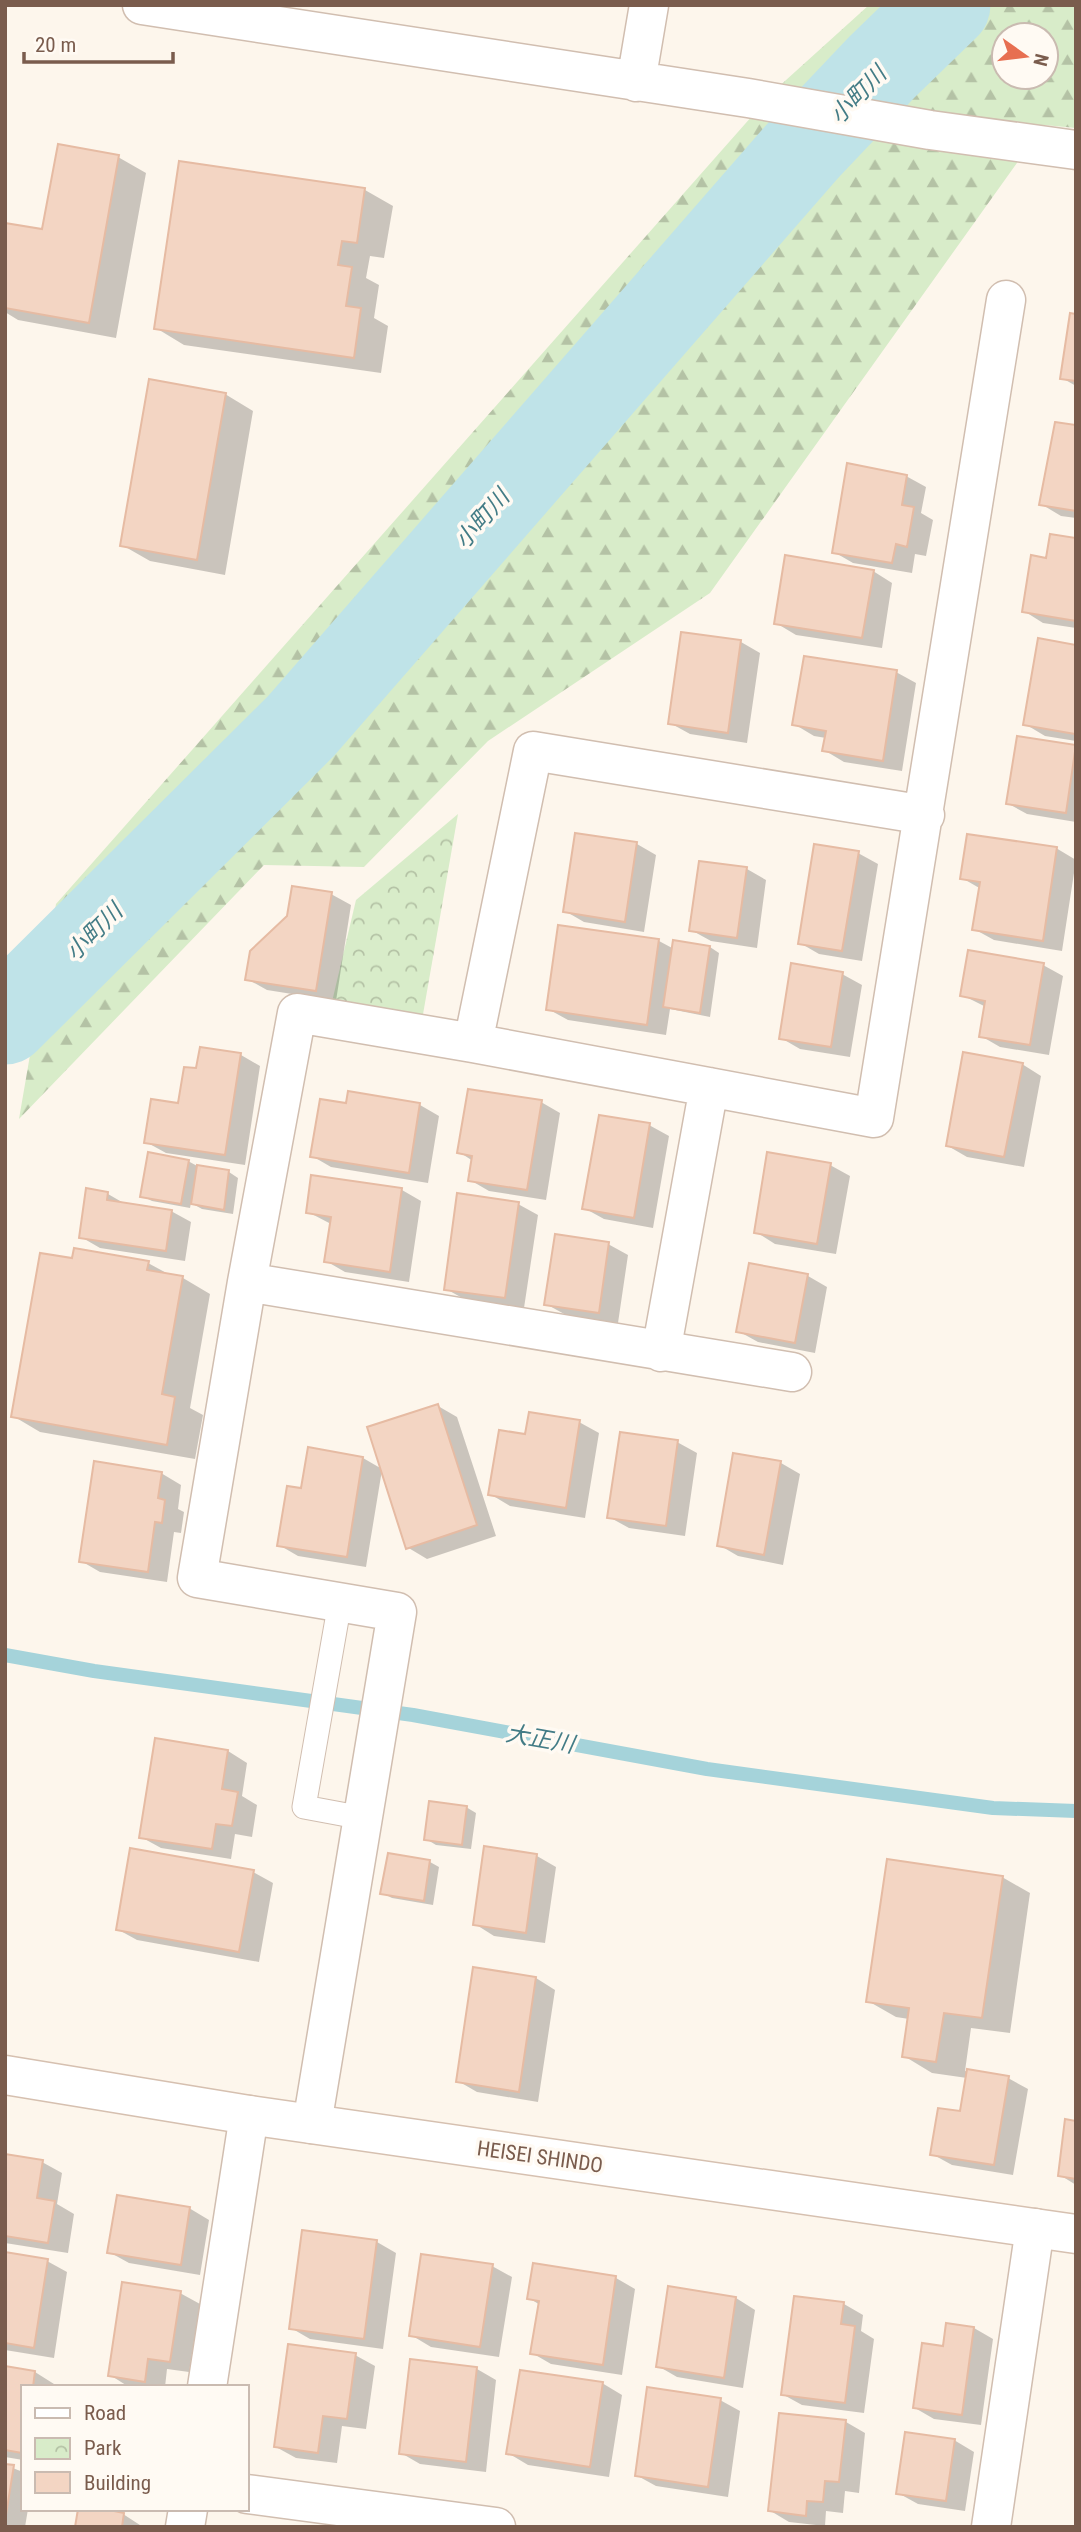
<svg xmlns="http://www.w3.org/2000/svg" width="1081" height="2532" viewBox="0 0 1081 2532" font-family="'Roboto Condensed','Noto Sans JP',sans-serif">
	<defs>
		<pattern id="forest-firs" width="22" height="20" patternUnits="userSpaceOnUse" patternTransform="scale(1.75)"><rect width="22" height="20" fill="#d8ecc9"/><path d="M5 1l3.5 6h-7zM16 11l3.5 6h-7z" fill="#b4c2a5"/></pattern>
		<pattern id="park-crowns" width="20" height="18" patternUnits="userSpaceOnUse" patternTransform="scale(1.75)"><rect width="20" height="18" fill="#d8ecc9"/><path d="M2 6a3 3 0 1 1 6 0M12 15a3 3 0 1 1 6 0" fill="none" stroke="#b4c2a5"/></pattern>
	</defs>
	<rect width="100%" height="100%" fill="#fdf6ec"/>
	<path fill="url(#forest-firs)" fill-rule="evenodd" d="M869,5H1076V128L1044,125L710,593L488,741L364,867L264,865L19,1119L56,904L775,90ZM1004,35H1046V77H1004Z"/>
	<path fill="url(#park-crowns)" d="M458,814L422,1020L331,1006L356,900Z"/>
	<path fill="#0003" d="M118,157L146,173L116,338L18,320L5,312V224L44,232Z
		M181,163L365,190L393,206L384,258L370,256L366,278L379,285L374,318L388,326L381,373L184,345L156,328Z
		M1076,316V386L1062,378Z
		M225,394L253,411L225,575L150,561L122,545Z
		M1076,427V518L1061,516L1041,504Z
		M906,476L926,487L921,513L933,520L926,556L915,554L912,573L853,563L834,552Z
		M1076,539V628L1043,623L1024,611L1047,560Z
		M873,571L892,583L882,648L796,635L776,623Z
		M741,642L760,653L747,743L690,734L670,723Z
		M1076,647V741L1045,736L1025,724Z
		M896,672L916,683L902,771L844,762L824,750L826,738L814,736L794,724Z
		M1076,746V822L1027,814L1007,803Z
		M637,844L656,855L644,932L584,922L565,911Z
		M1056,848L1076,860L1062,951L994,940L974,929L981,889L962,878Z
		M858,853L878,864L862,961L819,954L800,943Z
		M700,863L747,869L766,880L757,948L711,941L691,930Z
		M331,894L351,905L336,1001L267,990L247,979Z
		M659,941L674,949L710,947L719,953L710,1017L670,1009L666,1035L568,1020L548,1009Z
		M1043,965L1063,976L1049,1055L1000,1047L981,1036L986,1007L962,995Z
		M842,974L862,985L850,1057L800,1049L781,1038Z
		M201,1049L241,1055L260,1066L245,1165L166,1153L146,1142L179,1105L197,1070Z
		M1022,1064L1041,1076L1024,1167L967,1157L948,1146Z
		M541,1102L560,1113L546,1200L489,1191L470,1180L473,1161L459,1152Z
		M348,1105H420L439,1116L428,1183L331,1167L312,1156Z
		M649,1125L669,1136L653,1228L604,1219L584,1208Z
		M188,1161L199,1167L229,1172L238,1178L233,1214L202,1209L191,1203L190,1208L152,1201L142,1196Z
		M830,1165L850,1176L836,1254L775,1244L756,1232Z
		M313,1177L402,1190L421,1201L409,1282L345,1272L326,1261L331,1224L308,1212Z
		M108,1194L127,1205L171,1211L191,1222L185,1261L100,1248L81,1237Z
		M518,1204L538,1215L524,1308L466,1300L446,1289Z
		M608,1244L628,1255L618,1323L566,1315L546,1304Z
		M148,1263L172,1276L183,1278L210,1294L190,1408L203,1415L195,1459L40,1432L13,1416Z
		M751,1265L808,1276L827,1287L815,1353L758,1342L738,1331Z
		M438,1406L457,1417L496,1536L427,1559L407,1547L382,1470L366,1567L298,1556L279,1545L303,1490L309,1449L363,1458L382,1469Z
		M579,1422L599,1433L585,1518L510,1506L490,1494L527,1436Z
		M677,1442L697,1453L685,1536L629,1528L609,1517Z
		M735,1455L781,1463L800,1474L783,1565L738,1556L719,1545Z
		M161,1473L181,1485L178,1509L184,1512L181,1533L174,1532L167,1582L100,1572L81,1561Z
		M228,1751L247,1763L242,1796L257,1805L252,1837L235,1834L231,1859L161,1848L141,1837Z
		M466,1807L476,1813L471,1849L436,1845L426,1839Z
		M537,1856L556,1867L545,1943L494,1936L475,1924Z
		M430,1862L439,1867L433,1905L392,1898L382,1893Z
		M253,1872L273,1883L259,1962L137,1940L117,1929Z
		M1002,1877L1030,1893L1010,2033L971,2028L965,2071L1008,2078L1028,2089L1013,2175L952,2165L932,2154L961,2113L967,2078L932,2073L904,2056L909,2019L896,2017L868,2001Z
		M536,1978L555,1990L538,2102L477,2092L458,2081Z
		M1076,2122V2185L1060,2175Z
		M5,2156L42,2162L62,2173L57,2204L74,2214L68,2253L5,2243Z
		M189,2208L209,2220L200,2275L129,2263L109,2252Z
		M377,2242L396,2253L383,2349L310,2339L291,2328Z
		M5,2254L47,2261L67,2272L54,2358L5,2350Z
		M534,2265L616,2278L635,2289L622,2375L551,2364L532,2353L540,2305L529,2298Z
		M492,2266L512,2277L499,2357L431,2347L411,2335Z
		M180,2293L200,2304L189,2372L167,2369L165,2387H129L110,2375Z
		M736,2298L755,2310L743,2388L677,2377L658,2366Z
		M796,2298L844,2304L863,2315L861,2331L874,2339L864,2413L802,2405L782,2394Z
		M974,2328L993,2339L981,2425L934,2419L915,2408L945,2348Z
		M355,2355L375,2366L366,2429L342,2426L337,2463L296,2458L276,2447Z
		M5,2367L35,2372L54,2384V2387H23V2460L5,2457Z
		M477,2369L496,2380L486,2472L420,2464L401,2453Z
		M602,2383L622,2395L609,2477L528,2465L508,2453Z
		M720,2400L740,2411L728,2497L656,2486L636,2475Z
		M780,2414L846,2422L865,2433L859,2493L845,2491L843,2513L826,2511L825,2526L789,2522L769,2510Z
		M954,2440L974,2452L965,2511L918,2504L898,2493Z
		M5,2465L23,2472V2509H28L25,2527H5Z
		M123,2514L143,2527H77Z"/>
	<g fill="none" stroke-linecap="round" stroke-linejoin="round">
		<path stroke="#a5d3da" stroke-width="14" d="M5,1655L94,1671L413,1715L707,1769L993,1808L1076,1811"/>
		<path stroke="#bfe3e8" stroke-width="89" d="M5,1020L301,726L807,146L882,67L946,5"/>
	</g>
	<path fill="#f3d5c3" stroke="#e6bba3" stroke-width="2" d="M58,144L119,155L89,323L5,308V223L42,229Z
		M179,161L365,188L357,243L342,241L338,265L352,267L346,306L361,308L354,358L154,329Z
		M1070,313L1076,314V381L1060,379Z
		M149,379L226,393L197,560L120,546Z
		M1055,422L1076,425V511L1039,505Z
		M847,463L907,475L902,505L914,507L907,547L896,544L892,563L832,553Z
		M1050,534L1076,538V621L1022,612L1031,555L1046,558Z
		M785,555L874,570L862,638L774,624Z
		M681,632L741,640L728,733L668,724Z
		M1038,638L1076,645L1075,734L1023,725Z
		M804,656L897,670L883,761L822,751L826,731L792,725Z
		M1017,736L1076,745L1066,813L1006,804Z
		M575,833L637,842L625,922L563,912Z
		M967,834L1057,847L1043,941L972,930L980,882L960,879Z
		M814,844L859,851L842,951L798,944Z
		M699,861L747,867L737,938L689,931Z
		M292,886L332,892L316,991L245,980L250,951L287,916Z
		M558,925L659,939L647,1025L546,1010Z
		M673,940L710,946L700,1013L663,1007Z
		M968,950L1044,963L1030,1045L979,1037L985,1001L960,996Z
		M791,963L843,972L831,1047L779,1039Z
		M200,1047L241,1053L225,1155L144,1143L151,1099L178,1103L184,1067L196,1068Z
		M963,1052L1023,1063L1004,1157L946,1146Z
		M468,1089L542,1100L527,1190L468,1181L472,1156L457,1153Z
		M348,1091L420,1103L409,1173L310,1157L320,1099L346,1103Z
		M599,1115L650,1123L634,1218L582,1209Z
		M148,1152L189,1160L181,1204L140,1197Z
		M767,1152L831,1163L817,1244L754,1233Z
		M197,1165L229,1170L224,1210L191,1204Z
		M311,1175L402,1188L390,1272L324,1262L331,1217L306,1213Z
		M86,1188L108,1192L107,1200L172,1210L166,1251L79,1238Z
		M457,1193L519,1202L505,1298L444,1290Z
		M555,1234L609,1242L599,1313L544,1305Z
		M74,1248L149,1261L147,1270L183,1276L162,1394L175,1397L167,1445L11,1417L40,1253L72,1258Z
		M749,1263L808,1274L795,1343L736,1332Z
		M438,1404L477,1525L406,1549L367,1427Z
		M529,1412L580,1420L566,1508L488,1495L499,1430L525,1434Z
		M620,1432L678,1440L666,1526L607,1518Z
		M308,1447L363,1457L347,1557L277,1546L287,1486L301,1488Z
		M733,1453L781,1461L764,1555L717,1546Z
		M94,1461L162,1472L158,1498L165,1500L162,1523L155,1522L148,1572L79,1562Z
		M155,1738L228,1750L222,1789L238,1792L232,1826L216,1824L212,1849L139,1838Z
		M429,1801L467,1806L462,1845L424,1840Z
		M484,1846L537,1854L526,1933L473,1925Z
		M130,1848L254,1870L239,1952L116,1930Z
		M388,1853L430,1860L424,1901L380,1894Z
		M887,1859L1003,1876L982,2018L944,2013L936,2062L902,2057L909,2008L866,2002Z
		M473,1967L536,1977L519,2092L456,2082Z
		M967,2069L1009,2076L994,2165L930,2155L938,2108L960,2111Z
		M1065,2119L1076,2121V2179L1058,2176Z
		M5,2154L43,2160L37,2198L55,2201L48,2243L5,2236Z
		M117,2195L190,2207L181,2265L107,2253Z
		M302,2230L377,2240L364,2339L289,2329Z
		M5,2252L48,2259L34,2348L5,2343Z
		M421,2254L493,2264L480,2347L409,2336Z
		M533,2263L616,2276L603,2365L530,2354L539,2301L527,2299Z
		M122,2282L181,2291L170,2362L148,2359L145,2382L108,2376Z
		M668,2286L736,2297L724,2378L656,2367Z
		M794,2296L844,2302L841,2324L855,2326L845,2403L781,2395Z
		M946,2323L974,2327L962,2415L913,2408L922,2343L943,2346Z
		M288,2344L356,2353L347,2419L323,2416L318,2453L274,2447Z
		M410,2359L477,2367L466,2462L399,2454Z
		M5,2366L35,2371L33,2387H23L22,2453L5,2450Z
		M520,2370L603,2382L590,2467L506,2454Z
		M647,2387L721,2398L708,2487L635,2476Z
		M779,2413L846,2420L839,2482L825,2481L823,2502L807,2501L806,2516L768,2511Z
		M905,2432L955,2439L946,2501L896,2494Z
		M5,2464L14,2465L5,2521Z
		M78,2509H104L124,2513L122,2527H75Z"/>
	<g fill="none" stroke-linecap="round" stroke-linejoin="round">
		<defs>
			<path id="lane" d="M340,1602L304,1807L363,1818"/>
			<path id="street" d="M142,5L748,98L930,130L1076,150
				M636,82L649,5
				M473,1043L533,751L925,815
				M247,1282L792,1372
				M661,1352L709,1087
				M312,2124L397,1612L197,1578L247,1282L297,1013L473,1043L874,1118L1006,300
				M207,2387L249,2115
				M247,2494L496,2527
				M185,2527L188,2509
				M991,2527L1035,2228"/>
			<path id="secondary" d="M5,2075L249,2115L1076,2234"/>
		</defs>
		<use href="#lane" stroke="#d1beb0" stroke-width="25"/>
		<use href="#street" stroke="#d1beb0" stroke-width="41"/>
		<use href="#secondary" stroke="#d6c0b0" stroke-width="41"/>
		<use href="#lane" stroke="#fff" stroke-width="23"/>
		<use href="#street" stroke="#fff" stroke-width="38"/>
		<use href="#secondary" stroke="#fff" stroke-width="38"/>
	</g>
	<g text-anchor="middle" dominant-baseline="central" stroke-width="7" stroke-linejoin="round" paint-order="stroke">
		<g font-size="21" fill="#7a5c4d" stroke="#fffaf3">
			<text transform="translate(540 2157) rotate(8)">HEISEI SHINDO</text>
		</g>
		<g font-size="23" font-style="italic" fill="#437c86" stroke="#fffaf3">
			<text transform="translate(858 95) rotate(-46)">小町川</text>
			<text transform="translate(482 519) rotate(-49)">小町川</text>
			<text transform="translate(94 932) rotate(-45)">小町川</text>
			<text transform="translate(540 1739) rotate(10)">大正川</text>
		</g>
	</g>
	<rect width="1081" height="2532" fill="none" stroke="#7a5c4d" stroke-width="14"/>
	<rect x="21" y="2385" width="228" height="126" fill="#fffaf3" stroke="#cabbb1" stroke-width="2"/>
	<rect x="35" y="2408" width="35" height="10" fill="#ffffff" stroke="#cabbb1" stroke-width="2"/>
	<text x="84" y="2420" font-size="21" fill="#7a5c4d">Road</text>
	<rect x="35" y="2438" width="35" height="21" fill="url(#park-crowns)" stroke="#cabbb1" stroke-width="2"/>
	<text x="84" y="2455" font-size="21" fill="#7a5c4d">Park</text>
	<rect x="35" y="2472" width="35" height="21" fill="#f3d5c3" stroke="#cabbb1" stroke-width="2"/>
	<text x="84" y="2490" font-size="21" fill="#7a5c4d">Building</text>
	<g transform="translate(1025 56) rotate(104)"><circle r="33" fill="#fffaf3" stroke="#cabbb1" stroke-width="2"/>
	<path d="M0-5L12 26L0 18L-12 26Z" fill="#e76f51"/>
	<text y="-10" font-size="19" font-weight="bold" text-anchor="middle" fill="#7a5c4d">N</text>
	</g>
	<path d="M24 52v10h149v-10" fill="none" stroke="#7a5c4d" stroke-width="3.5"/>
	<text x="35" y="52" font-size="21" fill="#7a5c4d" stroke="#fffaf3" stroke-width="5" paint-order="stroke">20 m</text>
</svg>
